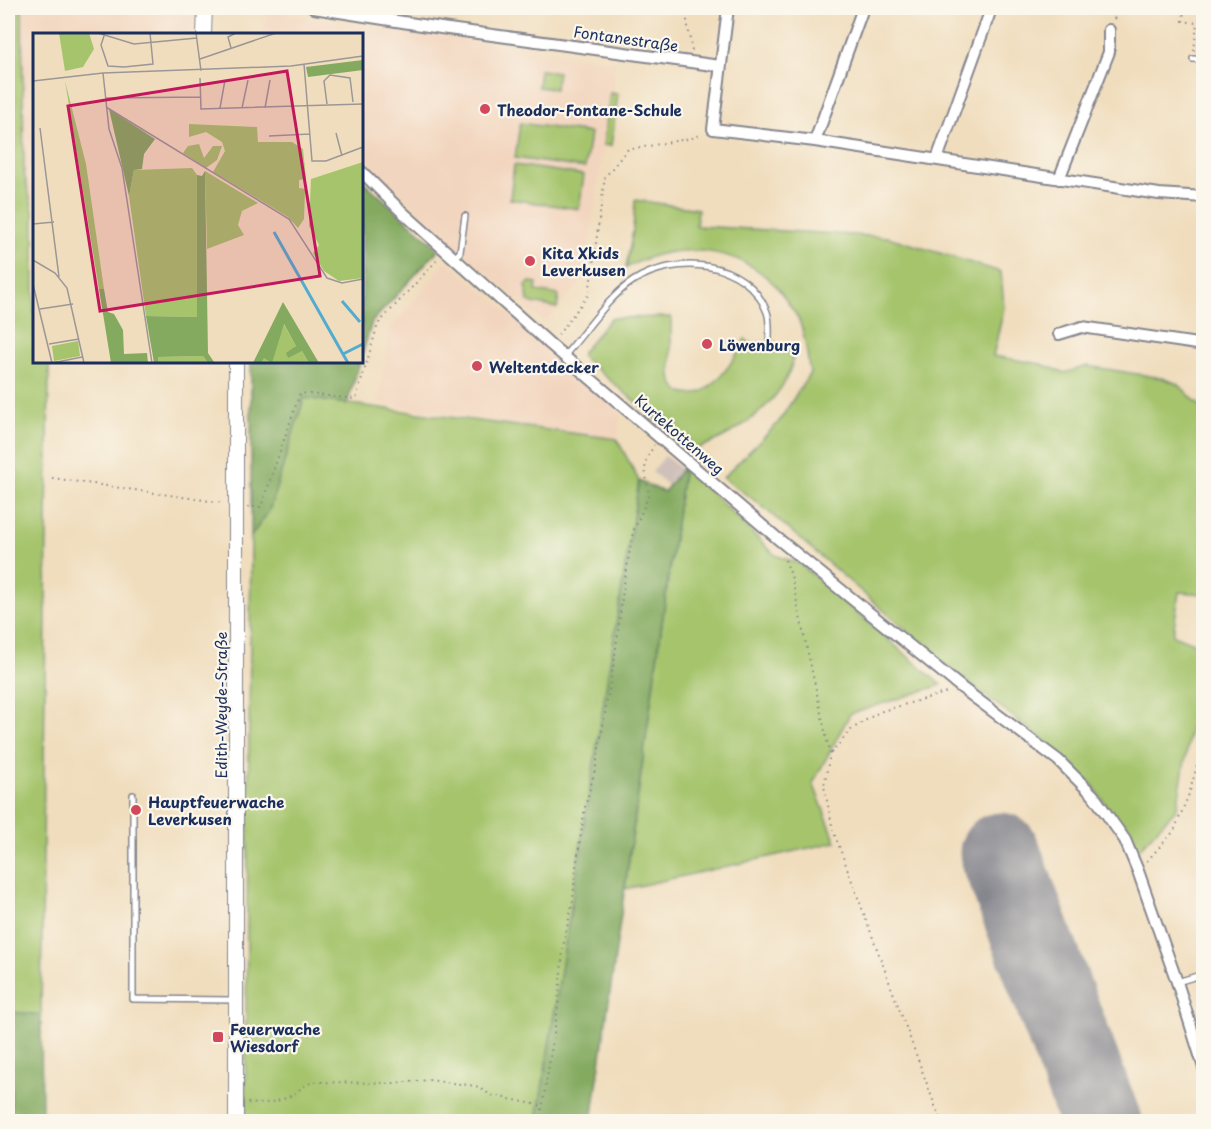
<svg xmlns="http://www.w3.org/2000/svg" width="1211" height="1129" viewBox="0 0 1211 1129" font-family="'Playpen Sans',sans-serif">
	<rect width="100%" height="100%" fill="#fbf7ec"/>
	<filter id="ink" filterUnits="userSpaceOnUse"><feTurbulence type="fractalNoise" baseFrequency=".0167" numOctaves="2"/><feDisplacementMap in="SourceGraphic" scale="12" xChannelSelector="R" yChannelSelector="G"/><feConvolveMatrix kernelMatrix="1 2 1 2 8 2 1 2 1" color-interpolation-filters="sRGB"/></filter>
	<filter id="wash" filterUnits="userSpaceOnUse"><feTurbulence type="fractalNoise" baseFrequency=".008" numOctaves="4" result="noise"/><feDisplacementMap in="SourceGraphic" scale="24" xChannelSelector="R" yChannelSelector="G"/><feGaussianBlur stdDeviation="1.35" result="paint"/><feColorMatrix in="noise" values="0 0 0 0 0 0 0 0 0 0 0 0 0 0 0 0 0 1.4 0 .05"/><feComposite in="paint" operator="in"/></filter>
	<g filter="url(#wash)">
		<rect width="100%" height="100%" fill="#f0ddbd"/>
		<path fill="#f2d5be" d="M22,8H194L195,34H34V215L24,173Z
			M267,11L616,62L584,279L545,323L451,243L362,156V34H263Z
			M447,261L621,408L617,439L378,403L389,330Z"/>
		<path fill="#cfc1ba" d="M8,361L9,939L11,1122L8,1121Z
			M665,456L681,469L668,485L652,472Z"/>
		<path fill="#a5c46c" stroke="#607a65" stroke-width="1.5" d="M8,8H22L24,173L34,215V362H49L41,1015L10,1012Z
			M540,70L558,72L555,89L538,87Z
			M610,93L618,94L611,146L603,145Z
			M520,123L590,133L585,168L515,158Z
			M514,165L584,175L579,209L510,199Z
			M635,200L698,209L696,226L888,237L1001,272L1004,308L993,356L1041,364L1065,373L1087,366L1162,378L1178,384L1203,409V594L1179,592L1173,635L1203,647V653L1177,808L1137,851L1093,786L1046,742L961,677L757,502L723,478L778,423L810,373C807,357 806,338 800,323C798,316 792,309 788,303C784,297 780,290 775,285C736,245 673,241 626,268L633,231Z
			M530,282L537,283L536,291L559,295L557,308L528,302L526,285Z
			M671,317V377C674,386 677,392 686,394C711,399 736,357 745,339L750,344L775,342L776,351L794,348C793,398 736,435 693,450L582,357V352L611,318Z
			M304,398L617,439L639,481L537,1121L245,1122L251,536L269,511Z
			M684,466L775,555L800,564L941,685L850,714L813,783L836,842L625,889Z"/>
		<path fill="#84aa60" stroke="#506c5f" stroke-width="1.5" d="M362,180L439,249L372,322L362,355Z
			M251,362H360L347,404L304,398L269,511L251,536Z
			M684,466L592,1121H537L639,481L664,492Z
			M10,1012L41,1015L42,1121H11Z"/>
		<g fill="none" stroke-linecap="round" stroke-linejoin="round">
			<path stroke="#86868e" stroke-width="81" d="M1000,853L1101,1122"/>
		</g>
	</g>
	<g filter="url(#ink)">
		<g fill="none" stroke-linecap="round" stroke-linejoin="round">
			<defs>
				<path id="service" d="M1193,59L1204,60
					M454,259L460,252L465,216
					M565,355C584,334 609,296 633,281C675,254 747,259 767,312C770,320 769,331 769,339
					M133,795V999L234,1000
					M1177,982L1204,974"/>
				<path id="minor" d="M314,8L441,28L720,66
					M728,8L713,129L815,141L1159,194L1204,197
					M815,141L863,8
					M937,159L990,12
					M362,172L399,209L551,345L777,538L962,688L1058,760L1093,795L1125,840L1138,871L1177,982L1204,1068
					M1059,179L1109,52V30
					M1059,334L1082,327L1204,345"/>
				<path id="tertiary" d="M204,34L205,8
					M236,362V1122"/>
			</defs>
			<use href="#service" stroke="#86868e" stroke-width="8"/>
			<use href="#minor" stroke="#86868e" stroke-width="14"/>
			<use href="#tertiary" stroke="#86868e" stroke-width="16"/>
			<path stroke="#86868e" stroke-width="2" stroke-dasharray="1.5 4.5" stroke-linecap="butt" d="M685,8L692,52
				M1184,8L1183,21L1197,23L1194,51
				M1114,19L1119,8
				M558,335L589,294L605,177L627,150L692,138L702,134
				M52,478L224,503
				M247,507H261L300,393L356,399L378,324L438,259
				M785,560L791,575L830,754L824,786L833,830L941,1122
				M831,753L852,729L879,712L948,692
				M1147,861L1174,831L1189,794L1204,741
				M248,1103C260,1105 279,1102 290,1096C301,1091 300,1085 315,1082L393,1083L429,1080L476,1086L491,1095L543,1106
				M60,1122L67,1117
				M540,1122L557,1014L564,941L573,901L575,874L585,807L596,766L615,656L623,590L633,532L649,495L645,469L646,460L654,445"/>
			<use href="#service" stroke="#fff" stroke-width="5"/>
			<use href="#minor" stroke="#fff" stroke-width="10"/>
			<use href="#tertiary" stroke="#fff" stroke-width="14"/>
		</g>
	</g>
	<g fill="#d1495b" stroke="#fbf7ec" stroke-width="2">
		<circle cx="485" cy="109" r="6"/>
		<circle cx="530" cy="261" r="6"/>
		<circle cx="707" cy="344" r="6"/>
		<circle cx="477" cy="366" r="6"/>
		<circle cx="136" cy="810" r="6"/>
		<rect x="212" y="1031" width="12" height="12" rx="3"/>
	</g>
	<g text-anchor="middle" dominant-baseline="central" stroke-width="4.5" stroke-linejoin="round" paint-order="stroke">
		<g font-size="15" fill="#1b2f5e" stroke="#fbf7ec">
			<text transform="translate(626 38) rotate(8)">Fontanestraße</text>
			<text transform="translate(680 434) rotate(41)">Kurtekottenweg</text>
			<text transform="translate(220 705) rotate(-90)">Edith-Weyde-Straße</text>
		</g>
		<g font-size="15" font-weight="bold" fill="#1b2f5e" stroke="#fbf7ec" text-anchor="start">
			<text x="497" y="109">Theodor-Fontane-Schule</text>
			<text x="542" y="252">Kita Xkids<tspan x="542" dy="17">Leverkusen</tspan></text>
			<text x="719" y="344">Löwenburg</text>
			<text x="489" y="366">Weltentdecker</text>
			<text x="148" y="801">Hauptfeuerwache<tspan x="148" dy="17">Leverkusen</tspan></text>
			<text x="230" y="1028">Feuerwache<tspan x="230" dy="17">Wiesdorf</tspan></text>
		</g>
	</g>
	<g transform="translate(33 33)">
		<rect width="330" height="330" fill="#f0ddbd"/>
		<path d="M26,0H56L61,16L50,34L32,38ZM32,48L53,131L71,256H66ZM156,91L224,94L225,109H259L270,116L273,146L266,147V155L272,156L271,186L265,195L255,184L180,139L192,118L189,109L173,99L156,104ZM166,111L171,125L180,113H189L184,127L173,135L150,120L155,113ZM330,129V245L306,248L291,238L280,220L286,212L276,193L278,146ZM159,135L164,142V284L113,283L96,163L101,137ZM172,138L225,170L209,178L205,192L211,202L174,216ZM245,281L263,313L254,324L269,318L276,330H220ZM45,308L47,323L21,328L19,313ZM170,323L175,330H126L125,324Z" fill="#a5c46c"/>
		<path d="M330,27V37L275,44L273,34ZM76,76L122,106L111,121L109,136L101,137L96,163ZM172,138L175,320L181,329L175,330L170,323L125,324L126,330H121L113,283L164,284V142L169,143ZM66,256H71L75,279L81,281L90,297L91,321L114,320L115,330H78ZM250,269L286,330H276L269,318L255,325L253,320L263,313L251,291L239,330L231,325L228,330H220Z" fill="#84aa60"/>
		<path fill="none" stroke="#52acd0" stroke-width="3" d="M241,199L315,330M309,268L327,289M310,321L330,311"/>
		<path fill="none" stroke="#9b9797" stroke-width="1.5" d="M65,0L101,11L164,5M72,0L68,12L75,33L91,34L120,31L117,0M163,0L168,38M198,15L195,4L203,0M167,26L243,0M271,31L279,128H293L330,114M70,40L76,96L89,135L119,330M167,45L168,76L330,71M0,48L70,40L258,33L330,23M72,65L167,64M294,71L291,48L297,42L317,45L320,69M73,74L256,186L294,245L309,250L330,246M187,75L192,47M209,75L215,47M232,75L237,47M7,95L26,244M303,100L309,123M236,103L277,101M0,191L21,189M0,227L22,240L34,255L51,330M0,251L19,330L49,324M7,276L40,271M16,311L46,306"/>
		<path fill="#c2185b" fill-opacity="0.15" stroke="#c2185b" stroke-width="3" d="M254,38L287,243L67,278L35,73Z"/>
		<rect width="330" height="330" fill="none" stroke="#1b2f5e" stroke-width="3"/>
	</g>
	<rect width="1211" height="1129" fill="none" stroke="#fbf7ec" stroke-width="30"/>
</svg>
